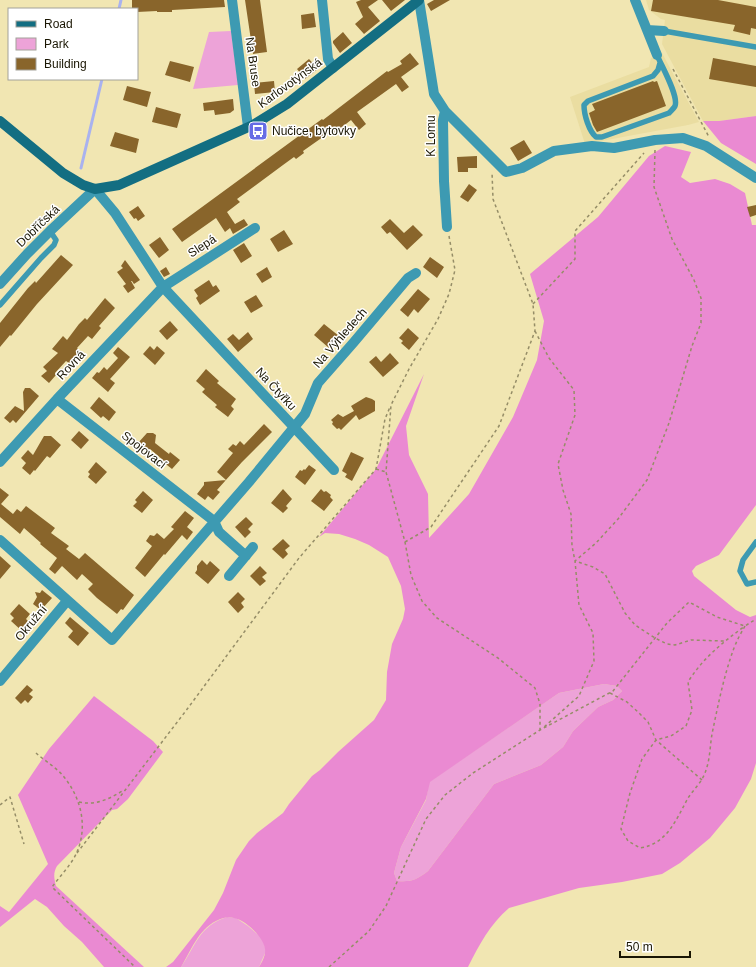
<svg xmlns="http://www.w3.org/2000/svg" width="756" height="967" viewBox="0 0 756 967" font-family="Arial,sans-serif">
	<rect width="100%" height="100%" fill="#f1e6b2"/>
	<path fill="#eadda1" d="M646,0H756V116L719,121H703L662,44L665,20L661,19L649,10Z
		M662,53L699,122L688,125L585,144L570,97L649,67L651,58Z"/>
	<path fill="#eda3d8" d="M231,31L238,85L193,89L209,32Z
		M604,684L617,686L622,691L613,700L598,707L573,731L563,747L541,765L494,784L428,871C416,880 412,882 397,881L394,873L401,847L426,800L429,782L559,693Z
		M227,917L236,918L248,926L263,939L266,951L259,967H181C196,945 199,926 227,917Z"/>
	<path fill="#ea8ad2" fill-rule="evenodd" d="M756,116V164L721,143L703,121H719Z
		M665,146L691,152L681,177L690,183L715,179L730,184L745,193L752,225H756V505L719,555L696,566L692,571L694,576L736,610L750,617L756,615V763L751,779L735,808L710,838L680,863L662,874L622,882L579,888L509,908C490,924 479,945 468,967H259C262,962 266,955 265,949C264,938 246,920 234,918C228,916 222,918 216,921C198,930 191,951 181,967H166L173,962L214,910L223,893L236,860L249,841L257,833L283,813L289,804L312,776L320,770L338,752L374,720L386,700L387,672L392,644L403,619L405,609L401,586L388,557L369,545L355,539L339,534L325,533L319,537L376,469L424,374L406,426L409,455L428,494L429,538L469,494L513,417L537,360L544,321L530,274L598,217L649,156ZM604,684L617,686L622,691L613,700L598,707L573,731L563,747L541,765L494,784L428,871C416,880 412,882 397,881L394,873L401,847L426,799L430,782L559,693Z
		M94,696L153,741L163,752L128,799L117,809L112,810L103,819L57,866C53,873 54,878 56,886L144,967H104L82,942L64,926L47,907L35,899L0,927V906L9,912L48,864L18,795L49,749Z"/>
	<g fill="none" stroke-linecap="round" stroke-linejoin="round">
		<path stroke="#a9b2ef" stroke-width="3" d="M119,9L121,0
			M81,168L102,79"/>
	</g>
	<path fill="#89652b" d="M132,0H224L225,7L172,10V12H157V11L137,12V9H132Z
		M245,0H260L267,52L253,54Z
		M361,0H378L368,7L380,21L364,34L355,24L363,17L356,2Z
		M382,0H405L391,11Z
		M434,0H450L431,11L427,4Z
		M653,0H718L756,7V29L751,28L750,35L746,34L733,31L735,25L651,11Z
		M314,13L316,27L302,29L301,15Z
		M343,32L352,43L340,53L333,43V41Z
		M410,53L419,64L401,77L409,87L402,92L396,84L357,112L366,124L359,130L351,120L332,135L330,132L303,151L304,153L296,159L294,157L283,165L237,199L240,202L227,212L235,224L244,219L248,225L233,234L230,228L225,232L216,218L182,242L172,229L322,119L323,120L387,71L388,72L402,64L400,61Z
		M713,58L756,66V87L709,79Z
		M309,59L318,69L305,79L297,69Z
		M170,61L194,67L190,82L165,75Z
		M274,81L275,92L255,94L254,83Z
		M653,81L654,82L657,81L666,106L597,132L593,125L589,113L595,110L592,104Z
		M127,86L151,92L147,107L123,100Z
		M233,99L234,110L230,113L215,115L214,110L204,111L203,103Z
		M156,107L181,114L177,128L152,122Z
		M115,132L139,139L136,153L110,146Z
		M524,140L532,153L518,161L510,148Z
		M477,156V168H468V172H458L457,157Z
		M469,184L477,190L468,202L460,197Z
		M756,205V215L750,217L747,207Z
		M138,206L145,216L138,221L136,218L134,219L129,212Z
		M390,219L404,233L413,225L423,235L407,250L390,232L387,234L381,227Z
		M284,230L293,244L278,252L270,239Z
		M160,237L169,250L159,258L149,245Z
		M244,243L252,256L241,263L233,250Z
		M61,255L73,265L37,304L11,336L10,335L0,347V323L28,288L35,281L36,283Z
		M430,257L444,267L437,278L423,267Z
		M125,260L140,280L134,284L132,281H131L135,288L128,293L123,286L126,284L117,272L123,268L121,266Z
		M166,267L170,274L164,277L160,271Z
		M267,267L272,277L262,283L256,274Z
		M209,280L213,287L216,285L220,291L200,305L196,298L198,296L194,290Z
		M418,289L430,299L418,313L414,309L408,317L400,310Z
		M256,295L263,306L251,313L244,302Z
		M105,298L115,308L99,326L101,328L92,339L88,336L77,348L80,351L69,363L66,361L55,373L56,375L49,383L41,376L47,371L43,367L58,353L52,349L63,336L67,340L79,324L85,318L87,320Z
		M170,321L178,330L167,340L159,331Z
		M324,324L339,336L329,348L314,335Z
		M408,328L419,338L409,350L401,343L403,341L399,338Z
		M248,332L253,339L238,352L227,339L233,334L239,340Z
		M150,346L154,350L157,346L165,353L155,365L143,354Z
		M118,347L130,357L110,379L115,383L108,392L92,378L97,372L99,373L104,367L107,370L118,358L113,353Z
		M390,353L399,363L383,377L369,362L376,356L381,362Z
		M206,369L219,381L217,383L236,399L231,406L234,409L228,417L215,407L217,405L202,392L205,389L196,381Z
		M25,388H30L39,396L16,423L13,420L10,423L4,418L15,406L24,411L23,392Z
		M99,397L116,412L109,421L103,416L101,418L90,408Z
		M366,397L372,399L375,401V411L359,420L356,415L341,430L339,428L337,429L332,424L333,422L331,420L338,414L343,417L354,411L351,406Z
		M264,424L272,432L242,462L217,490L220,492L213,500L208,496L205,500L197,494L204,485V482L226,480L217,472L233,453L228,449L233,444L236,446L240,441L244,445Z
		M79,431L89,440L81,449L71,440Z
		M147,433H153L156,435L155,443L169,454L170,452L180,460L172,469L162,461L163,460L150,449L148,451L138,443Z
		M44,436H51L61,445L50,458L47,456L35,471L34,470L30,475L22,468L26,463L21,458L28,450L33,455Z
		M351,452L364,458L352,481L345,477L347,474L342,471Z
		M96,462L107,472L96,484L88,477L90,474L88,472Z
		M309,465L316,470L305,485L295,477L300,470L302,471L304,469L305,470Z
		M0,488L9,495L1,504L13,514L17,509L21,512L26,506L55,528L51,533L69,546L66,549L79,559L85,553L134,595L123,610L121,609L117,614L97,598L88,589L93,584L82,574L77,580L62,566L55,574L49,569L57,558L40,544L41,543L24,528L20,534L0,517Z
		M283,489L292,499L286,506L288,508L283,513L271,503Z
		M321,489L324,492L326,491L331,495L330,497L333,500L324,511L311,501Z
		M143,491L153,500L142,513L133,506L137,502L135,500Z
		M185,511L194,518L187,527L193,532L187,540L182,535L165,555L164,554L145,577L135,568L152,546L146,541L150,535L154,536L157,533L164,539L174,529L171,527Z
		M246,517L253,524L248,529L251,532L245,538L235,527Z
		M283,539L290,546L285,550L288,554L283,559L272,549Z
		M0,556L11,566L0,579Z
		M202,560L207,565L210,561L220,570L208,584L195,573L197,570V566Z
		M260,566L267,573L262,577L266,581L260,586L250,576Z
		M42,590L52,598L41,610L33,604L37,597L35,592L40,593Z
		M238,592L245,599L241,603L244,607L238,613L228,602Z
		M19,604L30,614L26,619L30,623L22,631L11,621L14,618L10,614Z
		M70,617L89,633L78,646L68,637L73,631L65,623Z
		M27,685L33,690L29,694L33,697L28,703L25,700L21,704L15,698Z"/>
	<g fill="none" stroke-linecap="round" stroke-linejoin="round">
		<path stroke="#958d67" stroke-width="1.5" stroke-dasharray="3 3" stroke-linecap="butt" d="M673,69L709,137
			M655,150L654,187L672,239L694,280L701,298V323L692,346L669,423L647,480L618,519L596,543L575,561L593,567L605,574L625,613L635,625L655,638L667,644L675,645L691,640L724,641
			M449,236L455,270L449,294L438,319L409,369L391,405L386,472L405,542L411,575L422,601L437,618L498,658L535,688L540,704V730
			M533,304L575,259V231L644,153
			M535,331L549,358L574,390L575,415L558,464L563,490L571,514L572,546L575,561L579,605L593,633L594,661L579,696L543,728
			M376,469L386,472
			M405,542L431,527L499,426L535,331L533,304L493,199L492,172
			M745,626C741,633 737,640 734,648C724,675 718,705 712,734C710,746 710,759 706,770C703,781 694,789 688,798C676,820 667,844 640,848L628,841L621,829L630,793L642,759L656,740L671,736L686,726L692,710L688,682C702,659 723,642 745,626Z
			M610,693L627,702L638,712L648,722L656,740L702,780
			M36,753C45,761 57,768 64,777C81,798 88,826 77,852C72,864 60,876 52,887L135,967
			M79,802C96,806 111,798 124,790
			M0,805L10,797L24,844
			M77,853L188,708L299,558L376,469L385,419L390,407
			M329,967L369,931L386,906L426,819L445,795L473,773L540,730L613,691L667,623L689,602L717,617L745,626L756,619"/>
		<path stroke="#3d9ab2" stroke-width="5.5" d="M664,31L756,47
			M657,55C661,65 679,96 675,106C674,108 671,111 669,113L602,137H596C589,131 584,115 584,105L588,101L653,76L658,70L660,63
			M0,305L41,258L54,245L56,240L50,231
			M756,542L743,560L740,571L747,584L756,582"/>
		<path stroke="#3d9ab2" stroke-width="10" d="M232,0L248,127
			M322,0L328,59L333,68
			M419,0L434,94L445,111L506,172L522,168L554,151L592,146L614,148L655,140L683,138L706,146L756,178
			M635,0L657,55
			M647,30L664,31
			M445,111L443,120L444,181L447,227
			M95,189L115,213L163,287L334,470
			M57,399L214,521L219,532L246,556
			M0,462L57,399L163,287L255,228
			M0,540L112,640L249,482L305,414L318,383L354,342L408,278L416,273
			M229,576L253,547
			M0,681L67,601"/>
		<path stroke="#3d9ab2" stroke-width="10" d="M0,284L27,254L50,231L95,189"/>
		<path stroke="#136e82" stroke-width="10" d="M0,121L63,173L83,185L95,189L119,185L253,125L287,104L419,0"/>
	</g>
	<defs>
		<symbol id="bus-square" viewBox="-11 -11 22 22"><rect x="-9" y="-9" width="18" height="18" rx="4" fill="#666ce5" stroke="#fff"/><path d="M-5-6H5V4H4V6H2V4H-2V6H-4V4H-5ZM-3.5-4V0h7V-4ZM-3.5 1.2v1.5H-2V1.2ZM2 1.2v1.5H3.5V1.2Z" fill="#fff"/></symbol>
	</defs>
	<g fill-rule="evenodd">
		<use href="#bus-square" x="247" y="120" width="22" height="22"/>
	</g>
	<g text-anchor="middle" dominant-baseline="central" stroke-width="3" stroke-linejoin="round" paint-order="stroke">
		<g font-size="12" fill="#1a1603" stroke="#fff">
			<text transform="translate(253 62) rotate(82)">Na Bruse</text>
			<text transform="translate(290 83) rotate(-36)">Karlovotýnská</text>
			<text transform="translate(431 136) rotate(-90)">K Lomu</text>
			<text transform="translate(38 226) rotate(-44)">Dobříčská</text>
			<text transform="translate(202 246) rotate(-33)">Slepá</text>
			<text transform="translate(340 338) rotate(-49)">Na Výhledech</text>
			<text transform="translate(71 365) rotate(-47)">Rovná</text>
			<text transform="translate(276 389) rotate(47)">Na Čtyřku</text>
			<text transform="translate(144 450) rotate(38)">Spojovací</text>
			<text transform="translate(31 623) rotate(-50)">Okružní</text>
		</g>
		<g font-size="12" fill="#1a1603" stroke="#fff" text-anchor="start">
			<text x="272" y="131">Nučice, bytovky</text>
		</g>
	</g>
	<rect x="8" y="8" width="130" height="72" fill="#ffffff" stroke="#a3a29a"/>
	<rect x="16" y="21" width="20" height="6" fill="#136e82" stroke="#a3a29a"/>
	<text x="44" y="28" font-size="12" fill="#1a1603">Road</text>
	<rect x="16" y="38" width="20" height="12" fill="#eda3d8" stroke="#a3a29a"/>
	<text x="44" y="48" font-size="12" fill="#1a1603">Park</text>
	<rect x="16" y="58" width="20" height="12" fill="#89652b" stroke="#a3a29a"/>
	<text x="44" y="68" font-size="12" fill="#1a1603">Building</text>
	<path d="M620 951v6h70v-6" fill="none" stroke="#1a1603" stroke-width="2"/>
	<text x="626" y="951" font-size="12" fill="#1a1603" stroke="#ffffff" stroke-width="3" paint-order="stroke">50 m</text>
</svg>
